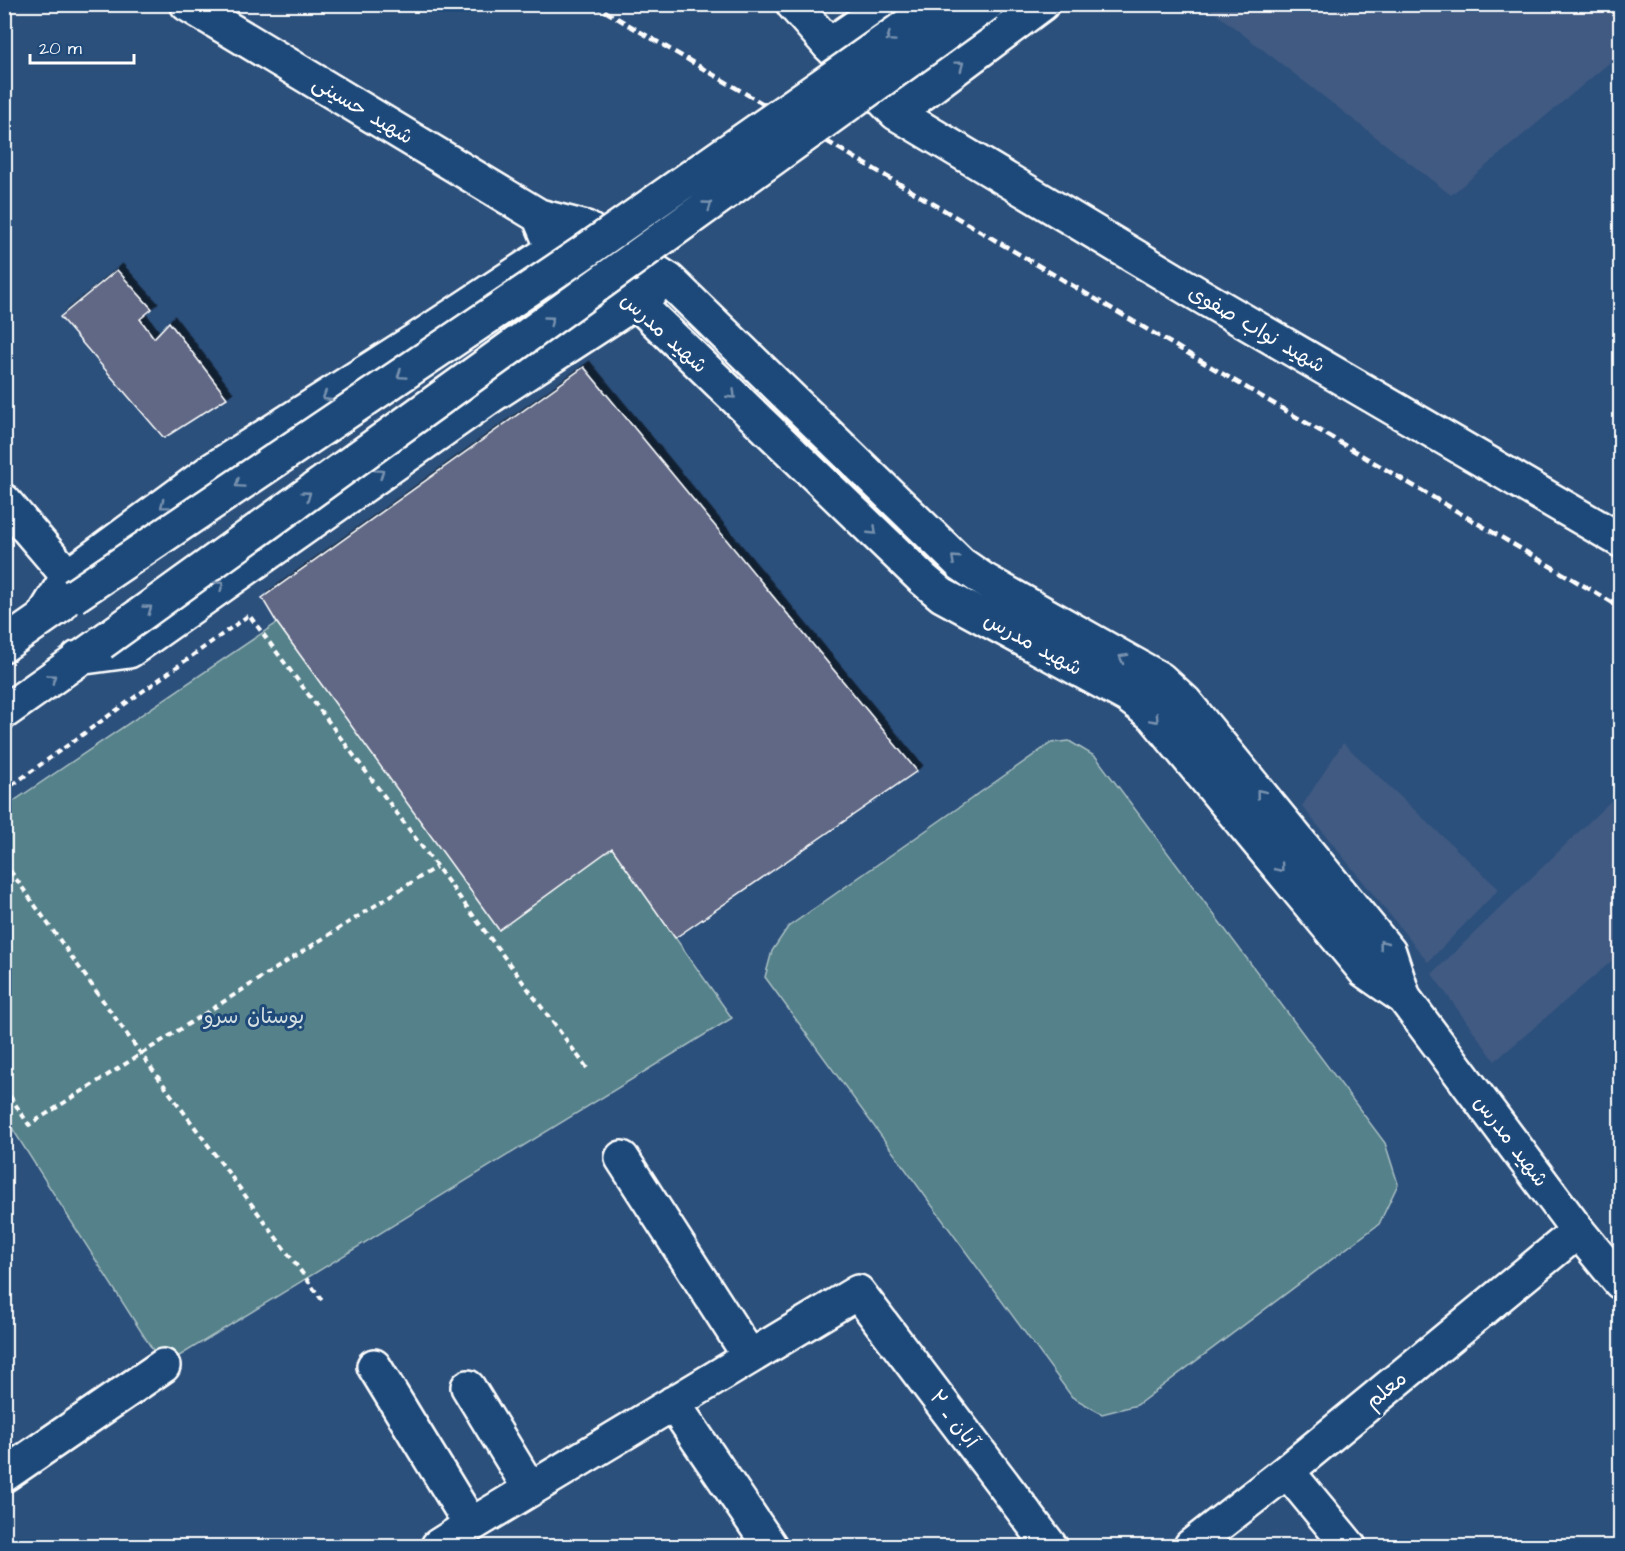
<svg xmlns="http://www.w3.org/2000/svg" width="1625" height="1551" viewBox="0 0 1625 1551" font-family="'Architects Daughter','Playpen Sans Arabic',sans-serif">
	<defs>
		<filter id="shadow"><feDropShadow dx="5.5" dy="-5.5" stdDeviation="0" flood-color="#0009"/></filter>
	</defs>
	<rect width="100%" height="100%" fill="#2c507c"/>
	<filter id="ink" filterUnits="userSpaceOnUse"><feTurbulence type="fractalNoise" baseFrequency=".0167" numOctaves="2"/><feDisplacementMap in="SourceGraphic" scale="12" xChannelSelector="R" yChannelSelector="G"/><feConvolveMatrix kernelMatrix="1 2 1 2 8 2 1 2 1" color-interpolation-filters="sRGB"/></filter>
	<g filter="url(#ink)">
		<path fill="#405a82" d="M1205,5H1614L1620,14V54L1451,195Z
			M1343,743L1499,889L1428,962L1302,806Z
			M1620,792V954L1495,1061L1432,974Z"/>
		<path fill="#55818a" stroke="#aac0c4" stroke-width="1.5" d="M277,623L499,930L612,848L732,1018L163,1366L5,1117V807Z
			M1069,741L1096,757L1385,1143L1398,1184L1379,1224L1137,1405L1102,1414L1072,1397L765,977L772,951L788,927L1051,743Z"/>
		<path fill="#616885" stroke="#fff" stroke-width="1.5" filter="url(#shadow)" d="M117,270L152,309L140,319L154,338L169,322L227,398L164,438L60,317Z
			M584,367L917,771L675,938L612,848L499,930L277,623L262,598Z"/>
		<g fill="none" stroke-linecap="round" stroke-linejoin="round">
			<defs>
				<path id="street" d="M793,4L829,45
					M4,501L68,576
					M622,1158L750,1357
					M374,1366L471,1525
					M468,1387L530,1489
					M673,1403L770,1546
					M1287,1471L1349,1546
					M4,1475L163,1366
					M438,1546L471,1525L858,1292L1050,1546
					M1191,1546L1287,1471L1578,1231"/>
				<path id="secondary" d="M187,4L539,216L586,228L669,280L961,564L984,580L1160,679L1185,702L1389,952L1404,998
					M889,4L829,45L896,113L1201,296L1620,540
					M896,113L1042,4
					M539,216L554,251L592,276L636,302L923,579L942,595L1128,696L1153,715L1365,971L1404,998L1578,1231L1620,1282
					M43,617L68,576L212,470L416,340L572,237
					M4,645L60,606
					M78,658L129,651L491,396L651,292
					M4,712L96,647"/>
			</defs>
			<use href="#street" stroke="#fff" stroke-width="38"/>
			<use href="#secondary" stroke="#fff" stroke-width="38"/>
			<path stroke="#fff" stroke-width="4" stroke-dasharray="6 4.5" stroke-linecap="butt" d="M4,791L249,615L587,1068
				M4,862L141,1054L322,1300
				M4,1087L29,1125L436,867"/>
			<use href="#street" stroke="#1f4a7a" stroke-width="33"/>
			<use href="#secondary" stroke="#1f4a7a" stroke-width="33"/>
			<path stroke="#fff" stroke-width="4.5" stroke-dasharray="9 4.5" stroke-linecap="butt" d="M593,4L1620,607"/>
			<defs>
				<path id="secondary-bridge" d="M74,596L581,254L938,4
					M101,643L987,4"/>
			</defs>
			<use href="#secondary-bridge" stroke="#fff" stroke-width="38" stroke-linecap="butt"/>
			<use href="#secondary-bridge" stroke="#1f4a7a" stroke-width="33"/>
		</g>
		<defs><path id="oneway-chevron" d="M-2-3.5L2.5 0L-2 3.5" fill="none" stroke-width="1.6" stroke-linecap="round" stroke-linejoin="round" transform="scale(1.5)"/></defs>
		<g stroke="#7992af">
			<use href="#oneway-chevron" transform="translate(890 38) rotate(145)"/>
			<use href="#oneway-chevron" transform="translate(960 65) rotate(-37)"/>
			<use href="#oneway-chevron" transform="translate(708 205) rotate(-36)"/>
			<use href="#oneway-chevron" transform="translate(550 320) rotate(-36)"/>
			<use href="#oneway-chevron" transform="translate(401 375) rotate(146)"/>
			<use href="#oneway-chevron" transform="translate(732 395) rotate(44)"/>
			<use href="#oneway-chevron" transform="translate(326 397) rotate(148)"/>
			<use href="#oneway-chevron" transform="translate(380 473) rotate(-35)"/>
			<use href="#oneway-chevron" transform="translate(239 484) rotate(146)"/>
			<use href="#oneway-chevron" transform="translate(307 495) rotate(-36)"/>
			<use href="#oneway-chevron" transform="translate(164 505) rotate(143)"/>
			<use href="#oneway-chevron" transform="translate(873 531) rotate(44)"/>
			<use href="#oneway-chevron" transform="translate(955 559) rotate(-137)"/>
			<use href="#oneway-chevron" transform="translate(220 585) rotate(-35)"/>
			<use href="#oneway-chevron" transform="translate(148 609) rotate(-36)"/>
			<use href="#oneway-chevron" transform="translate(1123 658) rotate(-151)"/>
			<use href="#oneway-chevron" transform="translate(52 678) rotate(-36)"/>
			<use href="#oneway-chevron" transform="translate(1155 719) rotate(47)"/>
			<use href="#oneway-chevron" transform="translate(1260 793) rotate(-129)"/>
			<use href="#oneway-chevron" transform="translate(1280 868) rotate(50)"/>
			<use href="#oneway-chevron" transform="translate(1383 944) rotate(-128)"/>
		</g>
	</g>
	<g text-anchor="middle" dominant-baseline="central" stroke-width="6" stroke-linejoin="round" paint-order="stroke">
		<g font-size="21" fill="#fff" stroke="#1f4a7a">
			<text transform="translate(363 110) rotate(31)">شهید حسینی</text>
			<text transform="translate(1257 329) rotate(30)">شهید نواب صفوی</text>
			<text transform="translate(664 333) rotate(42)">شهید مدرس</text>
			<text transform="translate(1033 644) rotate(29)">شهید مدرس</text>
			<text transform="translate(1511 1141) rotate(53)">شهید مدرس</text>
			<text transform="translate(1386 1390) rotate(-39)">معلم</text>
			<text transform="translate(954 1419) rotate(53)">آبان ـ ۲</text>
		</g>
		<g font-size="21" fill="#d4e0e2" stroke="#1f4a7a">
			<text x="254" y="1016">بوستان سرو</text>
		</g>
	</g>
	<rect width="1625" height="1551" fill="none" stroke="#1f4a7a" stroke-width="24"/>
	<rect x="12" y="12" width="1601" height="1527" fill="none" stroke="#fff" stroke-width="2" filter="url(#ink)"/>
	<path d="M30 54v9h104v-9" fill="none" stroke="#ffffff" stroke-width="3"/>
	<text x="39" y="54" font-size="18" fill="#ffffff" stroke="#1f4a7a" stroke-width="4.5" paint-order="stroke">20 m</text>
</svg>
